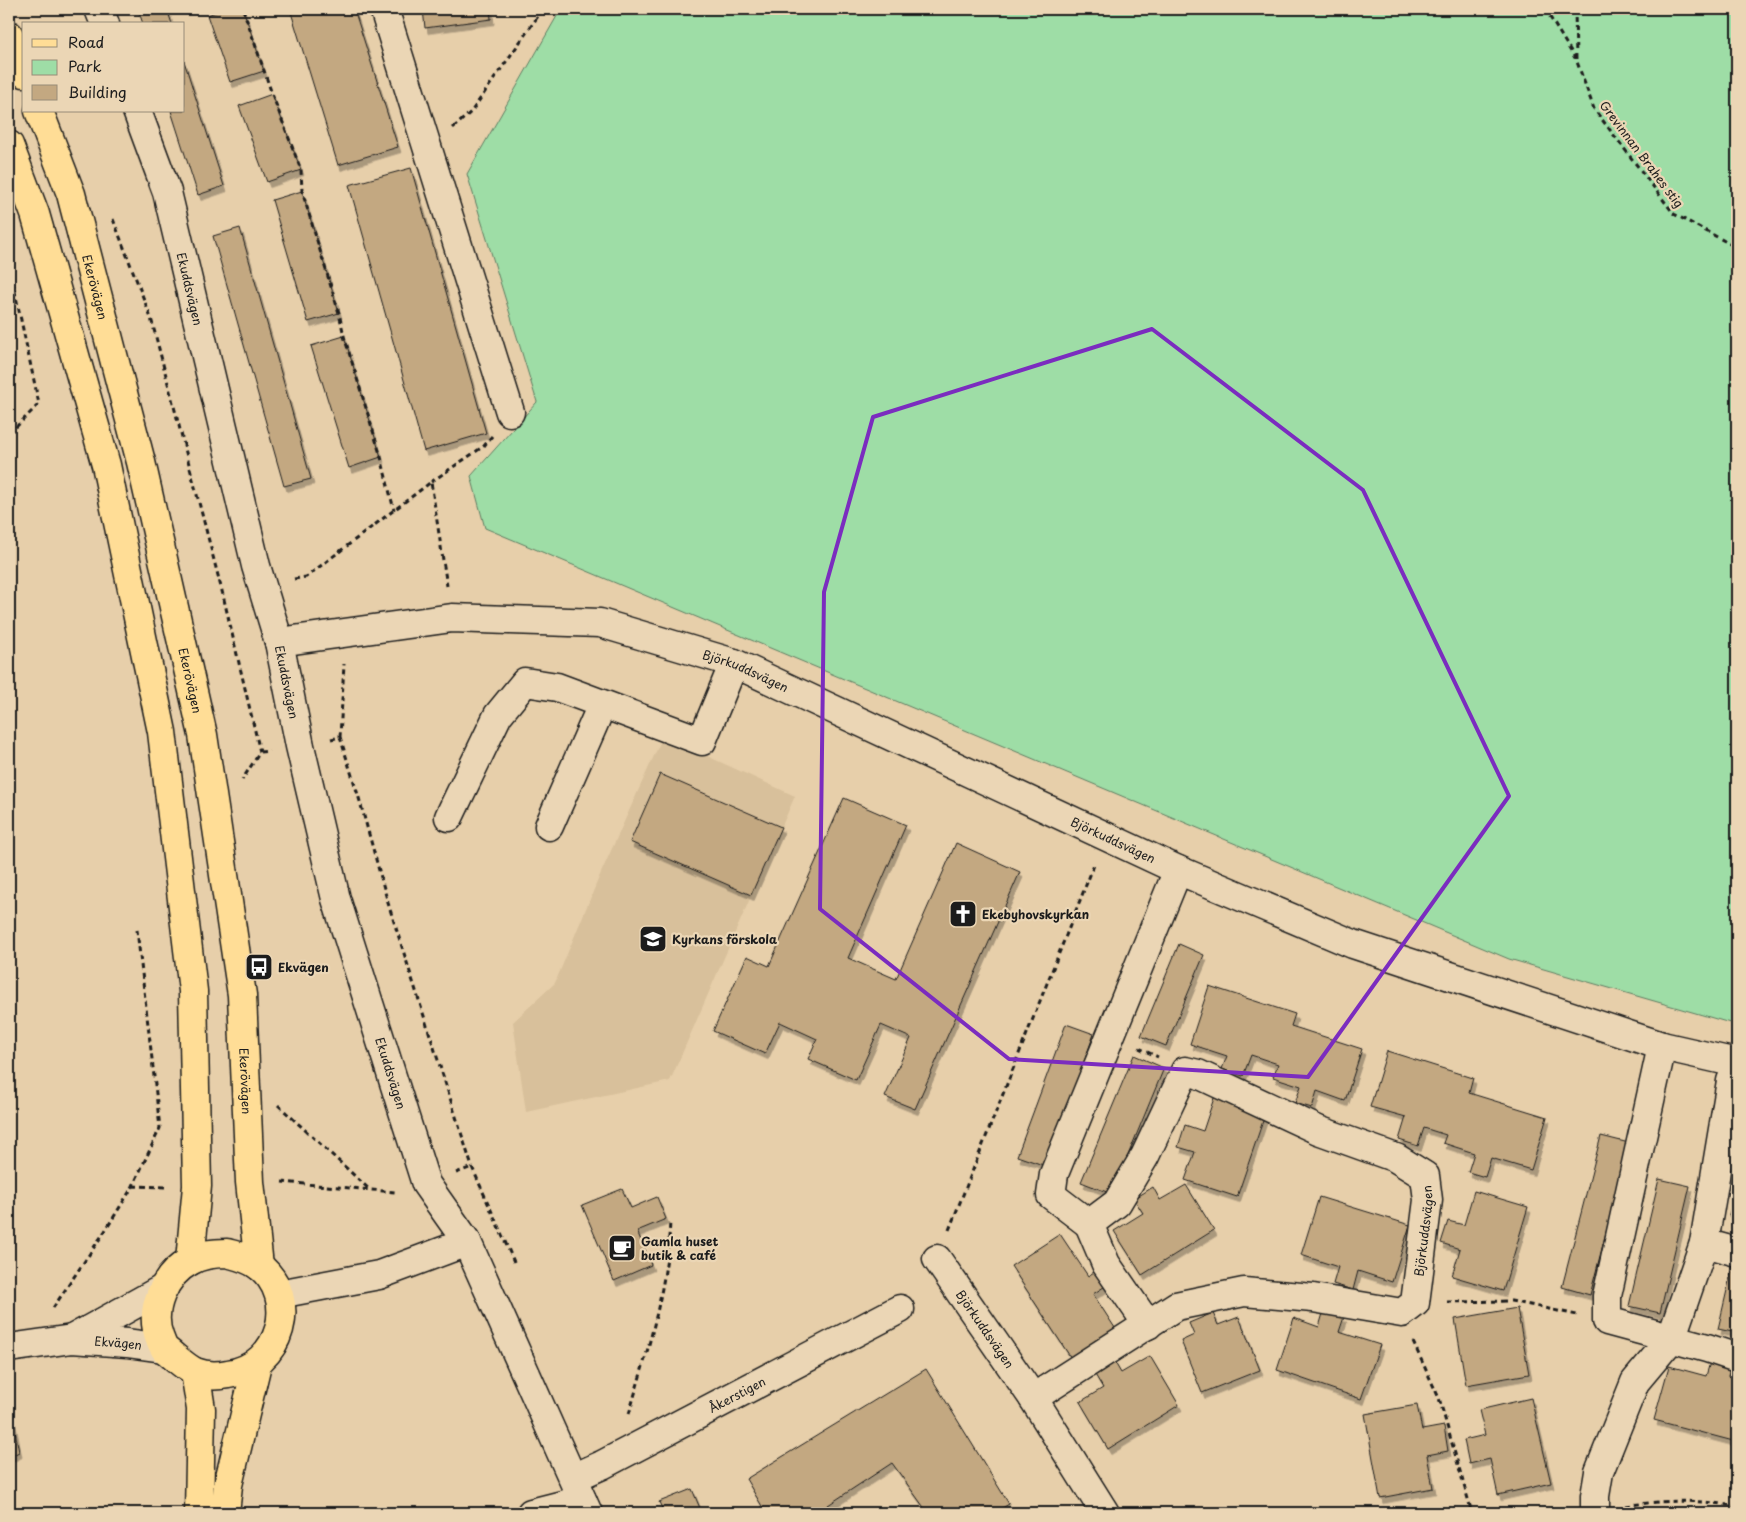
<svg xmlns="http://www.w3.org/2000/svg" width="1746" height="1522" viewBox="0 0 1746 1522" font-family="'Playpen Sans',sans-serif">
	<defs>
		<filter id="shadow"><feDropShadow dx="3" dy="5.5" stdDeviation="0" flood-color="#0004"/></filter>
	</defs>
	<rect width="100%" height="100%" fill="#e7cfaa"/>
	<filter id="ink" filterUnits="userSpaceOnUse"><feTurbulence type="fractalNoise" baseFrequency=".02" numOctaves="2"/><feDisplacementMap in="SourceGraphic" scale="10" xChannelSelector="R" yChannelSelector="G"/><feConvolveMatrix kernelMatrix="1 2 1 2 8 2 1 2 1" color-interpolation-filters="sRGB"/></filter>
	<g filter="url(#ink)">
		<path fill="#d8c09b" d="M663,736L795,796L670,1081L526,1112L513,1022L555,983L600,875Z"/>
		<path fill="#9edda6" stroke="#5d7c61" d="M561,9H1737V1025L1509,959L485,528L471,476L537,402L467,174Z"/>
		<path fill="#c3a881" stroke="#1c1c1c" filter="url(#shadow)" d="M138,9H167L172,24H143Z
			M225,9H243L264,71L230,82L207,15Z
			M290,9H354L398,147L338,165Z
			M423,9H490L491,19L425,28Z
			M184,61L224,186L198,195L171,111H184Z
			M272,94L301,170L267,182L239,106Z
			M411,168L486,433L424,451L349,185Z
			M302,191L339,313L308,322L272,200Z
			M240,228L311,479L284,486L213,236Z
			M344,336L381,457L349,468L311,346Z
			M660,774L781,827L751,895L630,842Z
			M844,798L906,825L848,958L896,979L956,843L1020,872L915,1109L885,1097L911,1038L881,1025L856,1080L808,1059L817,1039L780,1022L765,1054L713,1031L747,956L769,966Z
			M1179,944L1204,955L1166,1046L1141,1036Z
			M1209,986L1295,1014L1291,1026L1362,1049L1345,1101L1317,1091L1312,1108L1295,1103L1301,1086L1273,1077L1278,1064L1251,1055L1243,1076L1222,1069L1227,1056L1190,1044Z
			M1066,1024L1094,1034L1046,1166L1017,1156Z
			M1387,1051L1473,1078L1469,1093L1547,1117L1531,1170L1491,1158L1485,1177L1468,1172L1474,1153L1443,1143L1446,1135L1424,1128L1418,1146L1399,1140L1406,1117L1370,1107Z
			M1134,1055L1164,1068L1112,1194L1081,1182Z
			M1215,1095L1266,1112L1237,1197L1185,1180L1195,1152L1178,1147L1185,1125L1203,1131Z
			M1601,1136L1629,1143L1590,1295L1562,1287Z
			M1659,1179L1690,1186L1660,1313L1629,1306Z
			M1737,1180V1218L1729,1216Z
			M1186,1185L1214,1230L1142,1275L1114,1231L1143,1213L1134,1199L1153,1187L1160,1200Z
			M622,1189L631,1208L657,1197L666,1219L637,1231L651,1265L614,1281L582,1205Z
			M1474,1191L1528,1207L1503,1291L1452,1276L1460,1249L1441,1243L1448,1221L1464,1225Z
			M1319,1197L1410,1225L1392,1282L1358,1271L1353,1290L1333,1284L1338,1267L1301,1255Z
			M1060,1234L1088,1276L1097,1270L1107,1285L1093,1294L1115,1328L1071,1358L1011,1266Z
			M1733,1264L1737,1265V1333L1718,1329Z
			M1517,1308L1529,1374L1466,1385L1455,1319Z
			M1324,1310L1344,1317L1339,1332L1380,1345L1361,1399L1277,1370L1294,1318L1319,1327Z
			M1213,1313L1218,1325L1239,1317L1260,1370L1202,1393L1181,1341L1194,1335L1189,1323Z
			M1150,1356L1179,1405L1108,1449L1080,1402L1103,1388L1094,1373L1114,1361L1121,1373Z
			M1711,1359L1731,1364L1728,1376L1737,1379V1442L1654,1420L1669,1366L1706,1376Z
			M926,1369L1009,1504L994,1513H928L892,1463L822,1509L824,1513H766L746,1479Z
			M1531,1398L1551,1483L1498,1495L1490,1459L1469,1464L1464,1440L1485,1435L1479,1410Z
			M9,1399L19,1452L9,1457Z
			M1417,1405L1422,1430L1444,1426L1448,1451L1427,1455L1433,1488L1380,1498L1365,1414Z
			M692,1489L702,1513H664L659,1502Z"/>
		<g fill="none" stroke-linecap="round" stroke-linejoin="round">
			<defs>
				<g id="minor">
					<path d="M99,9L105,24"/>
					<path d="M384,9L510,412"/>
					<path id="s1" d="M137,111L167,192L256,566L279,642L300,746L336,899L426,1184L467,1242L588,1513"/>
					<path id="s2" d="M279,642L452,618L600,623L734,663L1178,870L1353,944L1662,1046L1737,1063"/>
					<path d="M449,817L498,715L525,682L557,687L702,741L734,663"/>
					<path d="M549,826L602,705"/>
					<path d="M1662,1046L1607,1296V1321L1707,1348L1737,1358"/>
					<path d="M1089,1224L1106,1264L1148,1325"/>
					<path d="M1704,1243L1737,1252"/>
					<path id="s3" d="M937,1259L1033,1398L1105,1513"/>
					<path d="M279,1294L379,1275L467,1242"/>
					<path d="M72,1339L164,1288"/>
					<path id="s4" d="M9,1348L72,1339L127,1343L163,1348"/>
					<path id="s5" d="M1033,1398L1176,1306L1244,1292L1313,1298L1402,1313L1415,1303L1428,1200L1425,1176L1396,1158L1318,1130L1198,1074L1185,1071L1145,1156L1117,1203L1089,1224L1051,1195L1054,1174L1178,870"/>
					<path id="s6" d="M573,1478L602,1465L900,1309"/>
					<path d="M531,1513L582,1500"/>
					<path d="M1595,1513V1496L1599,1472L1635,1382L1671,1339L1704,1243L1731,1081L1737,1066"/>
				</g>
				<g id="major">
					<path d="M9,35L24,73"/>
					<path id="s7" d="M39,111L71,194L141,462L203,735L242,995L250,1182L259,1266"/>
					<path d="M9,145L35,214L106,465L162,732L193,991L197,1186L190,1261"/>
					<path d="M227,1253C238,1256 248,1258 258,1265C301,1298 281,1367 228,1374C218,1376 205,1376 195,1372C185,1367 176,1358 167,1351C163,1348 162,1344 160,1339C148,1311 164,1275 190,1261C202,1254 214,1253 227,1253Z"/>
					<path d="M195,1372L201,1409L199,1513"/>
					<path d="M225,1513L228,1485L257,1364"/>
				</g>
			</defs>
			<use href="#minor" stroke="#1c1c1c" stroke-width="31"/>
			<use href="#major" stroke="#1c1c1c" stroke-width="31"/>
			<path stroke="#1c1c1c" stroke-width="3" stroke-dasharray="5 4" stroke-linecap="butt" d="M243,9L272,94L301,170L302,191L339,313L344,336L381,457L394,510
				M1545,9L1575,58
				M1575,9L1576,59L1594,109L1674,214L1732,245L1737,246
				M453,128L471,112L543,9
				M113,219L151,318L222,591L260,752L242,780
				M9,264L39,404L9,434
				M431,482L484,446L492,436
				M294,579L306,577L431,482L447,586
				M340,737L359,798L388,903L472,1167L514,1262
				M331,739L340,737L344,664
				M260,752L269,751
				M1139,1048L1158,1057
				M278,1105L369,1189
				M456,1173L472,1167
				M282,1182L395,1192
				M133,1186L166,1187
				M949,1230L1094,865
				M1447,1302L1511,1301L1577,1315
				M53,1308L105,1231L133,1186L160,1128L137,930
				M1413,1342L1439,1398L1472,1513
				M629,1414C648,1349 667,1289 670,1221
				M1626,1506C1659,1500 1705,1499 1737,1507"/>
			<use href="#minor" stroke="#ebd6b5" stroke-width="28"/>
			<use href="#major" stroke="#ffdd96" stroke-width="28"/>
		</g>
	</g>
	<path fill="none" stroke="#7b2cbf" stroke-width="4" stroke-linejoin="round" d="M1152,329L1363,490L1509,796L1308,1077L1009,1059L820,909L824,592L873,417Z"/>
	<defs>
		<symbol id="church-square" viewBox="-11 -11 22 22"><rect x="-9" y="-9" width="18" height="18" rx="4" fill="#1c1c1c" stroke="#ebd6b5"/><path d="M-1.2-6h2.4v3.5h3.3v2.4h-3.3V6h-2.4V-.1h-3.3v-2.4h3.3Z" fill="#fff"/></symbol>
		<symbol id="school-square" viewBox="-11 -11 22 22"><rect x="-9" y="-9" width="18" height="18" rx="4" fill="#1c1c1c" stroke="#ebd6b5"/><path d="M0-5L7-2L0 1L-7-2ZM-4 1L0 2.5L4 1V4Q0 6-4 4Z" fill="#fff"/></symbol>
		<symbol id="bus-square" viewBox="-11 -11 22 22"><rect x="-9" y="-9" width="18" height="18" rx="4" fill="#1c1c1c" stroke="#ebd6b5"/><path d="M-5-6H5V4H4V6H2V4H-2V6H-4V4H-5ZM-3.5-4V0h7V-4ZM-3.5 1.2v1.5H-2V1.2ZM2 1.2v1.5H3.5V1.2Z" fill="#fff"/></symbol>
		<symbol id="cafe-square" viewBox="-11 -11 22 22"><rect x="-9" y="-9" width="18" height="18" rx="4" fill="#1c1c1c" stroke="#ebd6b5"/><path d="M-5.5-4.5H6V0H3Q3 3.5 0 3.5H-2.5Q-5.5 3.5-5.5 0ZM3-3.2v2h1.7v-2ZM-6 4.5H4V6H-6Z" fill="#fff"/></symbol>
	</defs>
	<g fill-rule="evenodd">
		<use href="#church-square" x="947" y="898" width="32" height="32"/>
		<use href="#school-square" x="637" y="923" width="32" height="32"/>
		<use href="#bus-square" x="243" y="951" width="32" height="32"/>
		<use href="#cafe-square" x="606" y="1232" width="32" height="32"/>
	</g>
	<g text-anchor="middle" dominant-baseline="central" stroke-width="4.5" stroke-linejoin="round" paint-order="stroke">
		<g font-size="12" fill="#1c1c1c" stroke="#ebd6b5">
			<text transform="translate(1642 154) rotate(53)">Grevinnan Brahes stig</text>
			<text stroke="none"><textPath href="#s7" startOffset="185">Ekerövägen</textPath></text>
			<text stroke="none"><textPath href="#s1" startOffset="186">Ekuddsvägen</textPath></text>
			<text stroke="none"><textPath href="#s2" startOffset="476">Björkuddsvägen</textPath></text>
			<text stroke="none"><textPath href="#s7" startOffset="590">Ekerövägen</textPath></text>
			<text stroke="none"><textPath href="#s1" startOffset="591">Ekuddsvägen</textPath></text>
			<text stroke="none"><textPath href="#s2" startOffset="881">Björkuddsvägen</textPath></text>
			<text stroke="none"><textPath href="#s1" startOffset="996">Ekuddsvägen</textPath></text>
			<text stroke="none"><textPath href="#s7" startOffset="995">Ekerövägen</textPath></text>
			<text stroke="none"><textPath href="#s5" startOffset="488">Björkuddsvägen</textPath></text>
			<text stroke="none"><textPath href="#s3" startOffset="85">Björkuddsvägen</textPath></text>
			<text stroke="none"><textPath href="#s4" startOffset="110">Ekvägen</textPath></text>
			<text stroke="none"><textPath href="#s6" startOffset="184">Åkerstigen</textPath></text>
		</g>
		<g font-size="12" font-weight="bold" fill="#1c1c1c" stroke="#ebd6b5" text-anchor="start">
			<text x="982" y="914">Ekebyhovskyrkan</text>
			<text x="672" y="939">Kyrkans förskola</text>
			<text x="278" y="967">Ekvägen</text>
			<text x="641" y="1241">Gamla huset<tspan x="641" dy="14">butik &amp; café</tspan></text>
		</g>
	</g>
	<rect width="1746" height="1522" fill="none" stroke="#ebd6b5" stroke-width="30"/>
	<rect x="15" y="15" width="1716" height="1492" fill="none" stroke="#1c1c1c" stroke-width="2" filter="url(#ink)"/>
	<rect x="22" y="22" width="162" height="90" fill="#ebd6b5" stroke="#988c78"/>
	<rect x="32" y="39" width="25" height="8" fill="#ffdd96" stroke="#988c78"/>
	<text x="68" y="48" font-size="15" fill="#1c1c1c">Road</text>
	<rect x="32" y="60" width="25" height="15" fill="#9edda6" stroke="#988c78"/>
	<text x="68" y="72" font-size="15" fill="#1c1c1c">Park</text>
	<rect x="32" y="85" width="25" height="15" fill="#c3a881" stroke="#988c78"/>
	<text x="68" y="98" font-size="15" fill="#1c1c1c">Building</text>
</svg>
